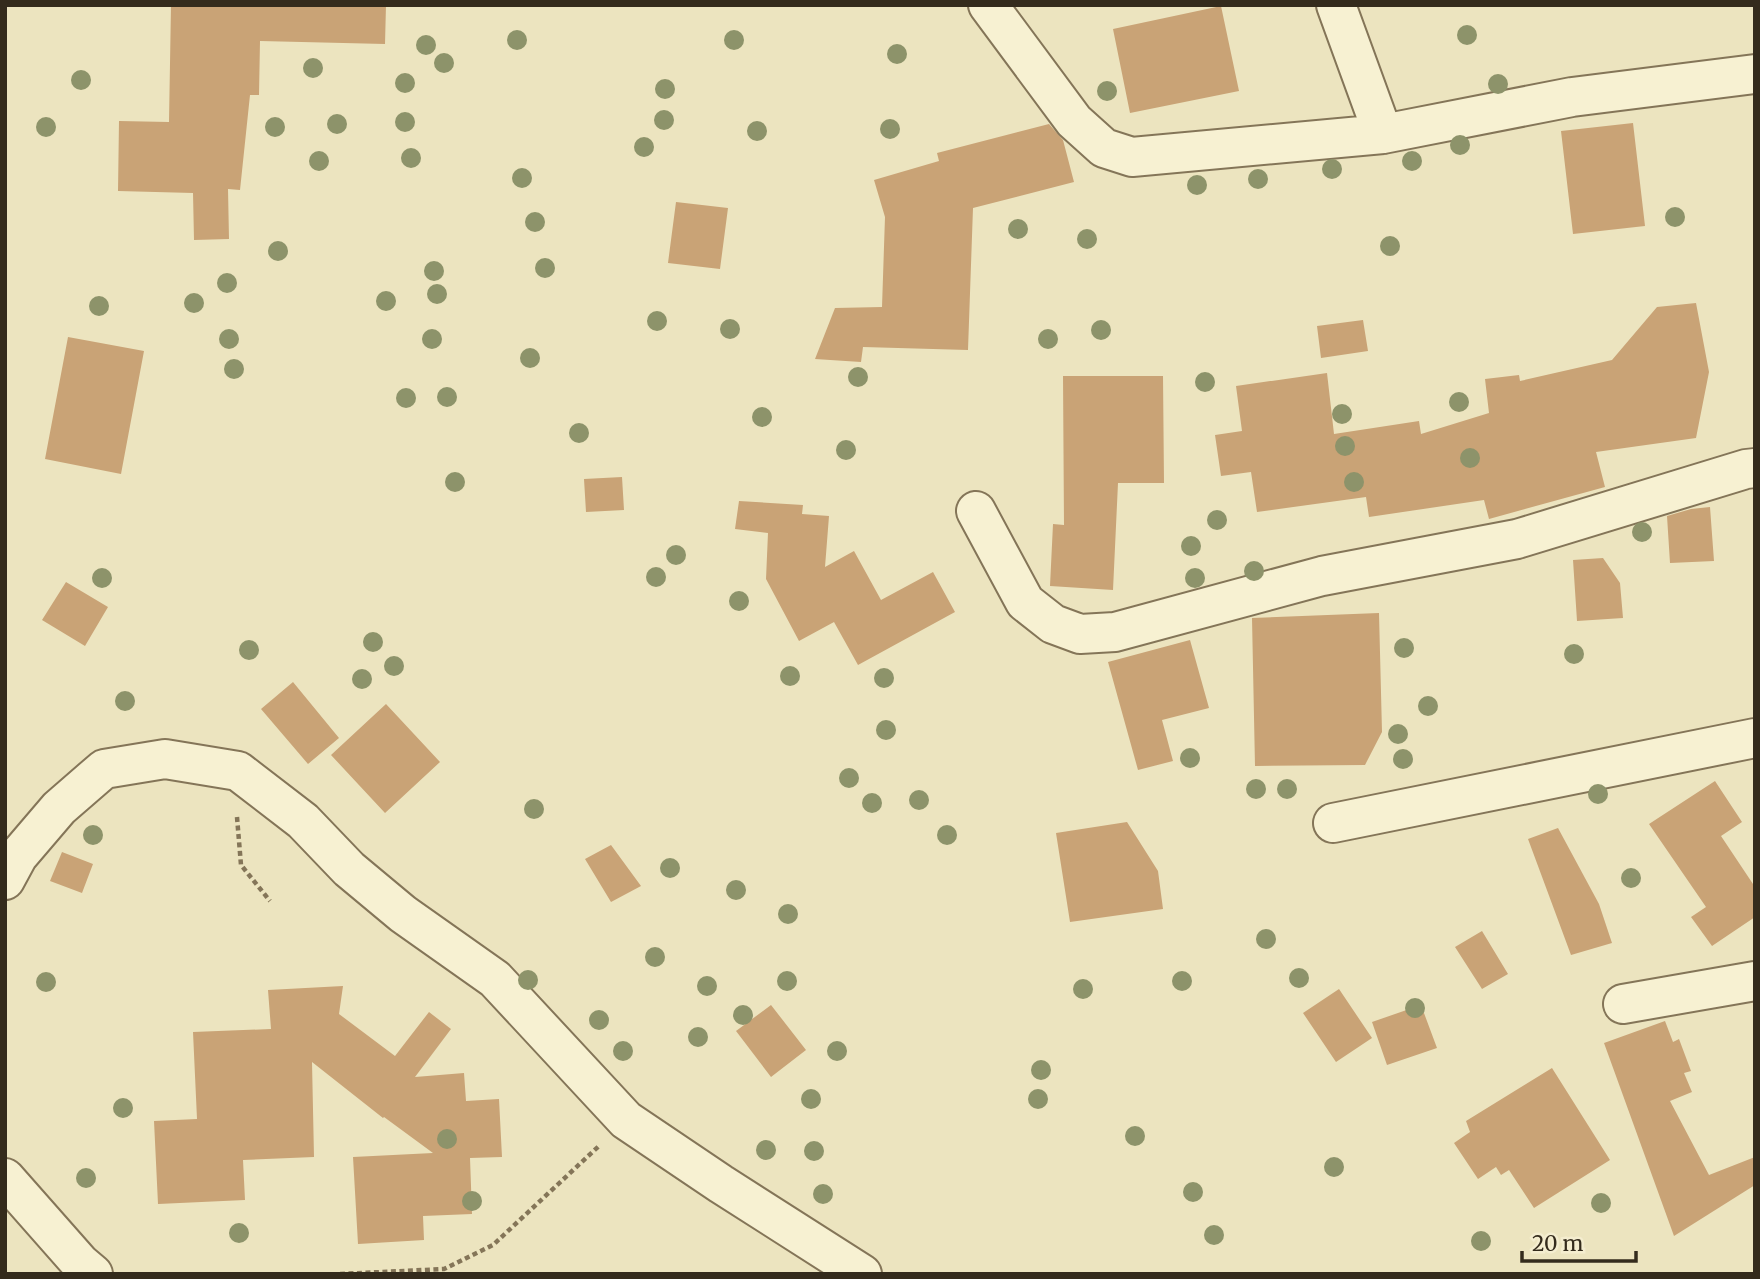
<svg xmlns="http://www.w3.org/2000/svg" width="1760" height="1279" viewBox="0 0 1760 1279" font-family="Merriweather,serif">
	<rect width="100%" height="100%" fill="#ece4bf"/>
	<path fill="#c9a376" d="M171,5H386L385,44L260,41L259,95H250L240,190L228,189L229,239L194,240L193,193L118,191L119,121L169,122Z
		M1221,6L1239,91L1130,113L1113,29Z
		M1633,123L1645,226L1573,234L1561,131Z
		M1049,124L1063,140L1074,182L973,208L968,350L863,347L861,362L815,359L835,308L882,307L885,217L874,180L939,161L937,153Z
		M676,202L728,208L720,269L668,263Z
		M1696,303L1709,372L1696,438L1596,452L1605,487L1489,519L1484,500L1369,517L1366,497L1257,512L1251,472L1221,476L1215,435L1242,431L1236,386L1327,373L1334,434L1419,421L1421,434L1489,413L1485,379L1519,375L1520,381L1612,360L1657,307Z
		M1363,320L1368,351L1321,358L1317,326Z
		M68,337L144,351L121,474L45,459Z
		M1063,376H1163L1164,483H1118L1113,590L1050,586L1053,524L1064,525Z
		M622,477L624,510L586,512L584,479Z
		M739,501L803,505L802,514L829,516L825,567L854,551L881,600L933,572L955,612L858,665L834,622L799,641L766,579L768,533L735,529Z
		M1710,507L1714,561L1670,563L1667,516L1691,509Z
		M1603,558L1620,583L1623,618L1577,621L1573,560Z
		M66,582L108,607L85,646L42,620Z
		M1379,613L1382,732L1365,765L1255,766L1252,618Z
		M1190,640L1209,708L1162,720L1173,761L1138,770L1108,662Z
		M293,682L339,738L308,764L261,709Z
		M386,704L440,762L385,813L331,755Z
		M1715,781L1742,822L1721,836L1755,887V917L1712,946L1691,917L1706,907L1649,824Z
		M1127,822L1158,871L1163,909L1070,922L1056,833Z
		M1558,828L1599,904L1612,943L1571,955L1528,839Z
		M611,845L641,886L611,902L585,859Z
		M62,852L93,864L82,893L50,881Z
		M1482,931L1508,974L1482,989L1455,947Z
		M343,986L339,1014L395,1056L429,1012L451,1029L415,1077L464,1073L466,1101L499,1099L502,1157L470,1158L472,1214L423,1216L424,1240L358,1244L353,1157L433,1153L384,1117L383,1118L312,1062L314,1157L243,1160L245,1200L158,1204L154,1121L197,1119L193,1032L271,1029L268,990Z
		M1339,989L1372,1038L1336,1062L1303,1013Z
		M771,1005L806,1050L771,1077L736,1031Z
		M1421,1005L1437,1048L1387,1065L1372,1022Z
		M1665,1021L1673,1042L1679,1039L1691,1071L1684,1073L1692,1092L1670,1101L1709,1175L1755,1157V1185L1674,1236L1604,1043Z
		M1552,1068L1610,1160L1534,1208L1509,1170L1501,1175L1496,1167L1478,1179L1454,1143L1470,1132L1466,1121Z"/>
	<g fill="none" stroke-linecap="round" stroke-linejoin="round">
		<defs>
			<path id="minor" d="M988,5L1074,121L1104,148L1132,157L1383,134L1572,97L1755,74
				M1336,5L1383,134
				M976,511L1025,602L1053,624L1080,634L1115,632L1322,576L1517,539L1746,469L1755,468
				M1333,823L1755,738
				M5,880L18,856L59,808L104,769L165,759L238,771L303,821L349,869L403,914L495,979L626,1120L721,1184L862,1274
				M1623,1004L1755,981
				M5,1178L80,1263L93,1274"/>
		</defs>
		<use href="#minor" stroke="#847558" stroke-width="42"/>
		<path stroke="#847558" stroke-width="4.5" stroke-dasharray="5 3.5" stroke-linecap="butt" d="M237,817L241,865L270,901
			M340,1274L444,1269L493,1245L600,1145"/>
		<use href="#minor" stroke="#f7f1d2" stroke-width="38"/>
	</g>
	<g fill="#8d936a">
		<circle cx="1467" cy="35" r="10"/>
		<circle cx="517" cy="40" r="10"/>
		<circle cx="734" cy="40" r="10"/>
		<circle cx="426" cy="45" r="10"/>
		<circle cx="897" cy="54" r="10"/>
		<circle cx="444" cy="63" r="10"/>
		<circle cx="313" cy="68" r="10"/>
		<circle cx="81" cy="80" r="10"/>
		<circle cx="405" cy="83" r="10"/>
		<circle cx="1498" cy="84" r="10"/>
		<circle cx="665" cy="89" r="10"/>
		<circle cx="1107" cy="91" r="10"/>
		<circle cx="664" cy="120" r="10"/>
		<circle cx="405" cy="122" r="10"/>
		<circle cx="337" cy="124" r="10"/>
		<circle cx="46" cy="127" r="10"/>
		<circle cx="275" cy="127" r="10"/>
		<circle cx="890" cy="129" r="10"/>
		<circle cx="757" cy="131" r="10"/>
		<circle cx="1460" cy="145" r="10"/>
		<circle cx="644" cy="147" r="10"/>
		<circle cx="411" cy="158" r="10"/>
		<circle cx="319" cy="161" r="10"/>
		<circle cx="1412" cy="161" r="10"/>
		<circle cx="1332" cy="169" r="10"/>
		<circle cx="522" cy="178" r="10"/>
		<circle cx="1258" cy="179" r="10"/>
		<circle cx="1197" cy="185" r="10"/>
		<circle cx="1675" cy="217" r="10"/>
		<circle cx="535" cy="222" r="10"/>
		<circle cx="1018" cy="229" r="10"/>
		<circle cx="1087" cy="239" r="10"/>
		<circle cx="1390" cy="246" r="10"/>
		<circle cx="278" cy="251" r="10"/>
		<circle cx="545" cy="268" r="10"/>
		<circle cx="434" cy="271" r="10"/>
		<circle cx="227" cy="283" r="10"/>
		<circle cx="437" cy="294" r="10"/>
		<circle cx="386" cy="301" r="10"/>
		<circle cx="194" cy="303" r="10"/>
		<circle cx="99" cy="306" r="10"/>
		<circle cx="657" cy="321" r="10"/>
		<circle cx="730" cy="329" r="10"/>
		<circle cx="1101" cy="330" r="10"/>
		<circle cx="229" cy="339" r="10"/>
		<circle cx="432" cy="339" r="10"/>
		<circle cx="1048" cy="339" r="10"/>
		<circle cx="530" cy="358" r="10"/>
		<circle cx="234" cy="369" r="10"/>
		<circle cx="858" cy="377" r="10"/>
		<circle cx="1205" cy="382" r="10"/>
		<circle cx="447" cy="397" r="10"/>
		<circle cx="406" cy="398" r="10"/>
		<circle cx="1459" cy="402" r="10"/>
		<circle cx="1342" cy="414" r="10"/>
		<circle cx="762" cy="417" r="10"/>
		<circle cx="579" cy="433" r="10"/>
		<circle cx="1345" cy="446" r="10"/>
		<circle cx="846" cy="450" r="10"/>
		<circle cx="1470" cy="458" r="10"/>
		<circle cx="455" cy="482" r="10"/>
		<circle cx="1354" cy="482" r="10"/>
		<circle cx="1217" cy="520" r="10"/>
		<circle cx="1642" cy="532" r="10"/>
		<circle cx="1191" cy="546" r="10"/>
		<circle cx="676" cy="555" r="10"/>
		<circle cx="1254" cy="571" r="10"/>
		<circle cx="656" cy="577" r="10"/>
		<circle cx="102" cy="578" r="10"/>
		<circle cx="1195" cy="578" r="10"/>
		<circle cx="739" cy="601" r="10"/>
		<circle cx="373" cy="642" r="10"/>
		<circle cx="1404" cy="648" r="10"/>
		<circle cx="249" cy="650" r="10"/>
		<circle cx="1574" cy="654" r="10"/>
		<circle cx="394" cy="666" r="10"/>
		<circle cx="790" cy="676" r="10"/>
		<circle cx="884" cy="678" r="10"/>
		<circle cx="362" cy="679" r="10"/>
		<circle cx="125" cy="701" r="10"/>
		<circle cx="1428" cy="706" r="10"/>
		<circle cx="886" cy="730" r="10"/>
		<circle cx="1398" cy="734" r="10"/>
		<circle cx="1190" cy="758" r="10"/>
		<circle cx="1403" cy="759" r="10"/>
		<circle cx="849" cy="778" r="10"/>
		<circle cx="1256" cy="789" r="10"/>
		<circle cx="1287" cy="789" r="10"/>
		<circle cx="1598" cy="794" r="10"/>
		<circle cx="919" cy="800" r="10"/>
		<circle cx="872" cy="803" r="10"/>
		<circle cx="534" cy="809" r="10"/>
		<circle cx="93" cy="835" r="10"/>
		<circle cx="947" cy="835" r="10"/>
		<circle cx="670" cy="868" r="10"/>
		<circle cx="1631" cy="878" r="10"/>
		<circle cx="736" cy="890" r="10"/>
		<circle cx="788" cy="914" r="10"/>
		<circle cx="1266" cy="939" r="10"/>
		<circle cx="655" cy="957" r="10"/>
		<circle cx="1299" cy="978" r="10"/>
		<circle cx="528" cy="980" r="10"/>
		<circle cx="787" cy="981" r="10"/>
		<circle cx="1182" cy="981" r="10"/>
		<circle cx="46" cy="982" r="10"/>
		<circle cx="707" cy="986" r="10"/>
		<circle cx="1083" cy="989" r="10"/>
		<circle cx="1415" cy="1008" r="10"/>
		<circle cx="743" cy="1015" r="10"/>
		<circle cx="599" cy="1020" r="10"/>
		<circle cx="698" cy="1037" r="10"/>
		<circle cx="623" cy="1051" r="10"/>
		<circle cx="837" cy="1051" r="10"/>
		<circle cx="1041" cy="1070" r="10"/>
		<circle cx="811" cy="1099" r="10"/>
		<circle cx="1038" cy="1099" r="10"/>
		<circle cx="123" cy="1108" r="10"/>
		<circle cx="1135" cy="1136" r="10"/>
		<circle cx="447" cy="1139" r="10"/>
		<circle cx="766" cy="1150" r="10"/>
		<circle cx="814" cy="1151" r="10"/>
		<circle cx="1334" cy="1167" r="10"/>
		<circle cx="86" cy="1178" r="10"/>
		<circle cx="1193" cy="1192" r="10"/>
		<circle cx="823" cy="1194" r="10"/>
		<circle cx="472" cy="1201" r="10"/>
		<circle cx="1601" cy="1203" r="10"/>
		<circle cx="239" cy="1233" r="10"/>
		<circle cx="1214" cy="1235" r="10"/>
		<circle cx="1481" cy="1241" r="10"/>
	</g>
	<rect width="1760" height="1279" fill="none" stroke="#342b1c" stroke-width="14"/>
	<path d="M1522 1251v10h114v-10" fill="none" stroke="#342b1c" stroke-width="3.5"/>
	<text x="1532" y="1251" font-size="21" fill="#342b1c" stroke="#f4edcf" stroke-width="5" paint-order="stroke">20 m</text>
</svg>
